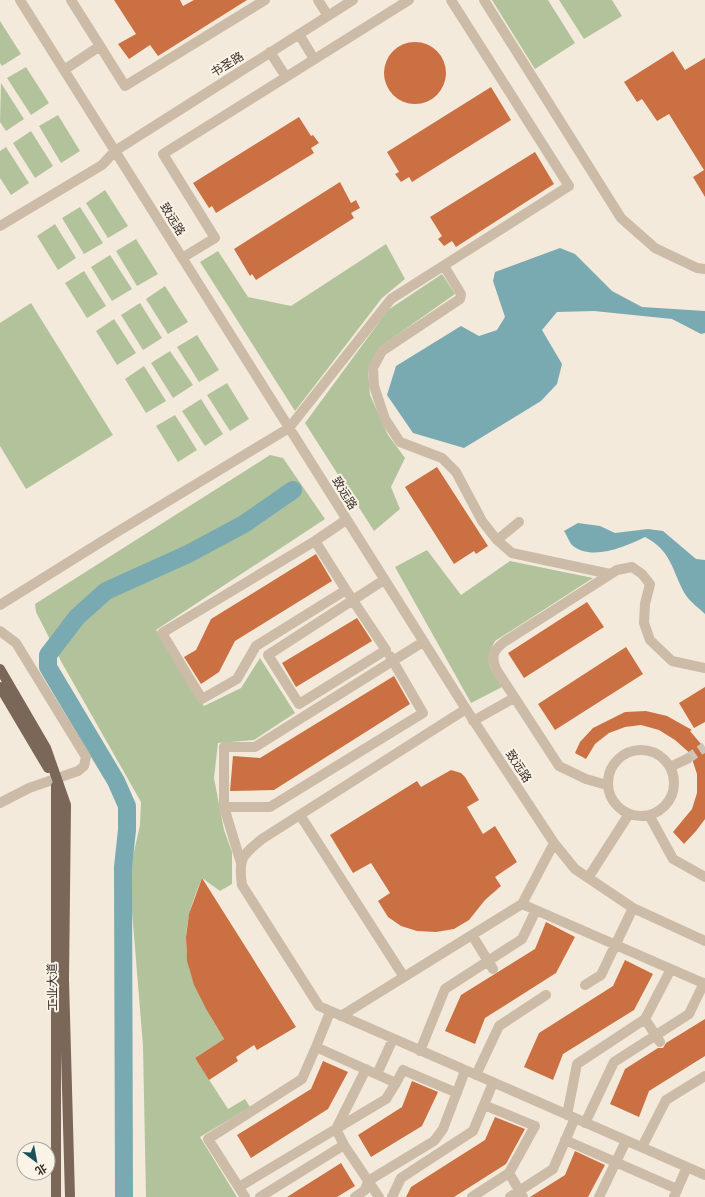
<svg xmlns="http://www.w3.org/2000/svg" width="705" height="1197" viewBox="0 0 705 1197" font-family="Lato,'Noto Sans SC',sans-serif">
	<rect width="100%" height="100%" fill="#f3eadc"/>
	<path fill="#b2c39b" d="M492,0H548L575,43L535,69Z
		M559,0H612L622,16L584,39Z
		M0,21L21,54L2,66L0,63Z
		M26,67L49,103L31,115L7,78Z
		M1,83L24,119L6,131L0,122Z
		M58,115L80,151L61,163L39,126Z
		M31,131L53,166L35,178L13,143Z
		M6,147L29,183L11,195L0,178V151Z
		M105,190L128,226L108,238L86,203Z
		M80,207L103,243L84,254L62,218Z
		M55,224L76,258L58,270L37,236Z
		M136,239L158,274L137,286L116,251Z
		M386,244L405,279L382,298L295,411L200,262L218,251L248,297L291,306Z
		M110,255L132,289L112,301L91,267Z
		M84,271L106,306L87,318L65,283Z
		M442,274L455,294L380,347L368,370L370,395L388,435L405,458L391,487L400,509L374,531L305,423L388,310Z
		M165,286L188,322L168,334L146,299Z
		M31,303L113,435L26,489L0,446V323Z
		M140,303L162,338L143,350L121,315Z
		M114,319L136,353L117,365L96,331Z
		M197,335L219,370L199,382L177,347Z
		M170,351L193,385L173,398L151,363Z
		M144,366L166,401L146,413L125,379Z
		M227,383L249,419L230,431L207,395Z
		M201,399L223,434L205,446L182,411Z
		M175,415L197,450L178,462L156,426Z
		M270,455L283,458L325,519L156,630L204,706L241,688L260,658L295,713L254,740L218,743L214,778L224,830L232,852V884L220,891L202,878C172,946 187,980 224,1039L195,1058L228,1109L245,1099L250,1107L200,1137L237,1197H146L143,1046L129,874L140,825L141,802L62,663L36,612L35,604Z
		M427,550L461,595L510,561L593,578L495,641C483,664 490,667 502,687L471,703L395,567Z"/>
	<path fill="#79aab2" d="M560,248L575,254L612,291L642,307L705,311V333L701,334L672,319L594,311L557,312L542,330L562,364L557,384L541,401L464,448L413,433L387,395L396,366L461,326L479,336L497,330L505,317L493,281L495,272Z
		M578,523L600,526L615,533L648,529L663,531L696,559L705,560V614C699,608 689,601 685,594C672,571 672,551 645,537C627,546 591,562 572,545C569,542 567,535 564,531Z"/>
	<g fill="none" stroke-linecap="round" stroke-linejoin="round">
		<path stroke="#79aab2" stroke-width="18" d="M124,1197L123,867L127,830V806L116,781L48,667V655L77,617L106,591L188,554L244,524L293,490"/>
	</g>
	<path fill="#cb7042" d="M114,0H180L183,6L194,0H247L158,56L150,45L129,59L118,44L136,34Z
		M384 73a31 31 0 1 1 62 0a31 31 0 1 1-62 0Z
		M673,51L685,70L705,58V197L693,177L704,170L669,114L657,121L642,99L637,102L624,82Z
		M491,87L511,120L412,182L409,177L401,182L395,174L399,172L387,152Z
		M299,117L311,136L313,135L319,143L311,148L314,153L216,213L212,206L209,208L193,183Z
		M535,152L554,184L456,247L452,241L444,246L438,239L442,236L430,217Z
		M340,182L351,203L356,200L360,208L351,213L354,218L256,280L252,274L250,276L234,249Z
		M437,467L488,546L476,554L474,551L454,564L405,487Z
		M316,554L332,581L235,641L219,672L201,684L184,657L196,650L211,619Z
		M587,602L604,627L524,678L508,653Z
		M357,618L372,641L296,687L282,663Z
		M626,647L643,674L555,730L538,704Z
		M394,676L410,704L274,790L230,791L233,756L260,758Z
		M705,687V722L694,728L679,703Z
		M646,711L667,716L692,730L690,731L701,744L705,752V819L696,831L684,844L673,832L692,809L697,793V774L693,762V756L675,740L659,730L641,725L625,727L609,733L595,744L586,759L575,753L580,742L593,728L625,712Z
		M451,770L461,773L465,777L479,800L467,807L483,834L495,826L517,862L495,877L501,886L485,900L469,920L454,929L436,932L417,931L401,926L388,917L378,901L390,893L371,863L353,873L330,835L417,781L421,787Z
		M202,878L296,1027L257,1050L254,1045L236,1057L238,1061L209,1080L195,1058L224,1039L206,1009L194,985L187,961L186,937L189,914Z
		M546,922L575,937L556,973L485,1018L475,1044L445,1031L461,995L535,949Z
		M625,960L653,974L634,1010L563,1054L553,1080L524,1067L539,1033L613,986Z
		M705,1019V1056L649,1091L639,1117L610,1104L625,1069L658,1048H663L666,1043Z
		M323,1061L348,1072L328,1109L251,1158L237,1135L311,1089Z
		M412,1081L438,1092L422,1126L371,1157L358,1135L402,1107Z
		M495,1117L525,1129L506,1164L454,1197H406L411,1187L485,1140Z
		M575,1151L605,1165L588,1197H530L565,1175Z
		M341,1163L355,1186L337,1197H287Z"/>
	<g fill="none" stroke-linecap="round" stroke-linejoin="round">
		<path stroke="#cec4b8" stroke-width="10" stroke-dasharray="10 5" stroke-linecap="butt" d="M687,759L705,747"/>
		<path stroke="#ccbba7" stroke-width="10" d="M20,0L466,709L554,843L575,869L633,908L705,941
			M71,0L100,46
			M318,0L328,16
			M484,0L621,218L655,248L697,268L705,269
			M299,34L314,59
			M270,52L286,77
			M64,70L100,46L125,86L265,0
			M0,226L102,165L115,151L353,0
			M182,258L215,238L163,154L409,0
			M444,266L461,294L460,299L382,351L373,368L374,386L385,419L400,442L442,458L456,472L482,521L497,540L512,553L610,574
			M497,540L519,522
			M315,541L346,590L256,646L237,679L202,699L162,633L315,541L346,520
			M346,590L386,650L299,704L268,655L353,600L384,580
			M0,605L117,532L289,428L391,299L569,186L451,0
			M0,631L16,643L86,757L84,766L78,771L29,788L0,803
			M466,709L262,839C242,855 238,859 242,885L319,1006L705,1175
			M473,721L514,698
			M608 783a33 33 0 1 1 66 0a33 33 0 1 1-66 0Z
			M670,767L687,759
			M607,785L586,779L559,766L496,669C491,655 493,651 504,642L617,570L632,567L642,574L650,584L645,604L644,623L650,640L672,661L705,668
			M224,807H270L423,713L390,656
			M300,815L404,977
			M649,815L673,859L705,877
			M241,863L224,807V747H255L423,642
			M588,878L629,814
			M522,904L705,984
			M472,935L493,969
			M585,985L601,975L633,908
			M330,1012L316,1047L396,1083L403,1070L457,1093
			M341,1016L522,904L554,843
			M645,1019L660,1042
			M420,1051L445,989L522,939L536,910
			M377,1074L393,1039
			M476,1075L499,1026L546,995
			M567,1115L577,1064L645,1019L671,969
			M585,1123L614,1062L689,1014L704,983
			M565,1140L677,1189
			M344,1145L336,1129L366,1069
			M642,1147L666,1100L705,1076
			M509,1173L523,1197
			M239,1187L386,1099L396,1083
			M245,1197L208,1139L302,1079L316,1047
			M260,1197L344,1145L379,1197
			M355,1197L365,1190L368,1181L434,1141L443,1129L465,1071
			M392,1197L401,1178L473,1131L493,1083
			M472,1197L509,1173L535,1126L484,1105
			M510,1197L553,1169L575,1118
			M599,1197L626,1141
			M674,1197L687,1167"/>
		<path stroke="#7b6758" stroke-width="10" d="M0,669L46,748L66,805L64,980L70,1197
			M0,687L48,768
			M56,786V1197"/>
	</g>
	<g text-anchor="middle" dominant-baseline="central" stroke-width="4" stroke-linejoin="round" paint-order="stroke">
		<g font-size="12" fill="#382e28" stroke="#faf4e8">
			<text transform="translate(227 64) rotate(-32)">书圣路</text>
			<text transform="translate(173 219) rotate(58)">致远路</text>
			<text transform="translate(345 493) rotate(58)">致远路</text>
			<text transform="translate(519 766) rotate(56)">致远路</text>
			<text transform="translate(52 987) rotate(-91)">工业大道</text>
		</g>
	</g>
	<g transform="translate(36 1161) rotate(148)"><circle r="19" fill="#faf4e8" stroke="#aca59b"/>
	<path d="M0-3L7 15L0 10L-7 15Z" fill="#1b515b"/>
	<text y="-6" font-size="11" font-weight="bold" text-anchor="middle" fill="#382e28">北</text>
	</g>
</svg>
